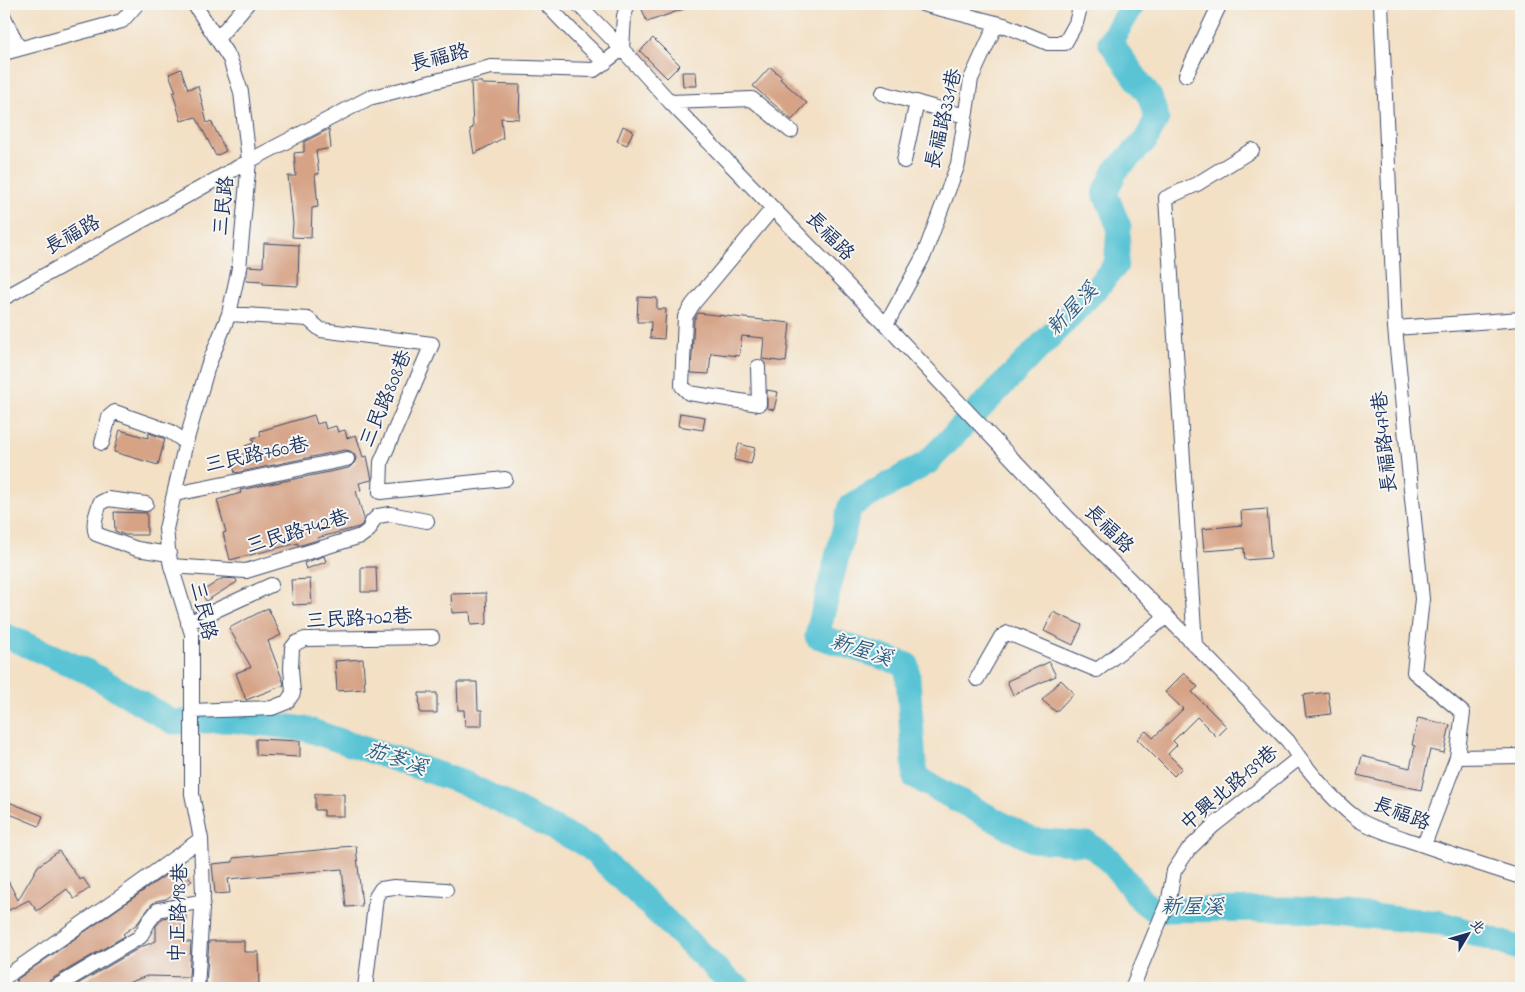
<svg xmlns="http://www.w3.org/2000/svg" width="1525" height="992" viewBox="0 0 1525 992" font-family="'Indie Flower','LXGW WenKai TC',sans-serif">
	<rect width="100%" height="100%" fill="#f6f6f2"/>
	<filter id="ink" filterUnits="userSpaceOnUse"><feTurbulence type="fractalNoise" baseFrequency=".02" numOctaves="2"/><feDisplacementMap in="SourceGraphic" scale="10" xChannelSelector="R" yChannelSelector="G"/><feConvolveMatrix kernelMatrix="1 2 1 2 8 2 1 2 1" color-interpolation-filters="sRGB"/></filter>
	<filter id="wash" filterUnits="userSpaceOnUse"><feTurbulence type="fractalNoise" baseFrequency=".0096" numOctaves="4" result="noise"/><feDisplacementMap in="SourceGraphic" scale="20" xChannelSelector="R" yChannelSelector="G"/><feGaussianBlur stdDeviation="1.12" result="paint"/><feColorMatrix in="noise" values="0 0 0 0 0 0 0 0 0 0 0 0 0 0 0 0 0 1.4 0 .05"/><feComposite in="paint" operator="in"/></filter>
	<g filter="url(#wash)">
		<rect width="100%" height="100%" fill="#f3e0c5"/>
		<g fill="none" stroke-linecap="round" stroke-linejoin="round">
			<path stroke="#5ac4d5" stroke-width="25" d="M1133,4L1110,42L1150,97L1157,118L1146,140L1116,170L1105,193L1119,227L1116,265L1091,294L927,463L850,506L817,636L907,665L915,777L1032,840L1088,844L1107,857L1142,901L1151,908L1162,910L1295,909L1442,923L1521,949
				M4,635L88,672L173,722L230,720L306,729L467,784L588,846L732,984L740,988"/>
		</g>
		<g id="blocks">
			<path fill="#d6a386" d="M640,4H694L695,5L647,22Z
				M653,38L680,65L667,78L640,51Z
				M770,67L782,77L780,79L807,103L792,120L753,86Z
				M181,69L188,89L198,86L207,123L211,121L226,151L216,156L196,117L181,121L173,93L176,92L169,74Z
				M682,72H696L697,86H683Z
				M471,82H482V84L520,85L519,119L501,118L503,138L474,154L470,129L473,128Z
				M623,126L633,131L627,145L617,141Z
				M329,129L331,148L316,151L319,174H315L318,207L312,208L311,238L292,237L293,223L288,176H296L294,153L304,152V142Z
				M264,243L299,245L298,286L263,284V282L246,281L248,266L263,267Z
				M638,297L657,298V309H666L664,339L650,338L651,322H637Z
				M698,313L790,323L786,362L762,359L764,338L742,336L739,356L711,353L709,374L691,373L694,320Z
				M767,390L778,392L774,410L767,408Z
				M680,413L705,417L703,430L678,426Z
				M314,415L317,424L324,422L326,429L336,426L338,432L345,430L347,438L356,435L363,457L367,456L372,480L359,483L361,490L356,491L364,519L362,525L359,527L317,538L318,540L298,546V543L230,560L223,533L226,532L217,500L241,493L240,490L349,468L355,462L356,458L354,454L350,451L345,450L235,473L231,458L247,453L245,446L254,443L252,438L261,436L260,431Z
				M120,430L148,438L149,433L165,439L158,465L114,452Z
				M739,444L755,448L751,464L734,460Z
				M1267,509L1271,558L1245,560L1244,548L1204,551L1202,529L1242,525L1241,511Z
				M114,512L147,513V535H125L115,531Z
				M324,556L326,562L306,569L304,563Z
				M361,567H376L377,592H361Z
				M223,578L236,579L237,582L206,601L201,592Z
				M310,579L312,604L293,605L291,580Z
				M486,593L487,624L471,625L470,612L452,613L451,594Z
				M268,608L281,635L268,641L283,681L284,685L246,700L236,673L251,667L229,628Z
				M1053,612L1082,625L1073,645L1044,631Z
				M363,659L365,689L337,691L335,661Z
				M1049,662L1056,676L1013,695L1007,681Z
				M1184,673L1198,687L1192,692L1227,727L1217,737L1197,717L1173,741L1177,745L1168,754L1182,768L1174,776L1137,739L1146,731L1153,738L1183,709L1165,692Z
				M1061,680L1074,693L1056,712L1042,700Z
				M457,682H477L478,710H482V726H465L464,710H458Z
				M1328,692L1331,714L1306,717L1303,695Z
				M419,693H437V713H420Z
				M1418,718L1450,725L1444,753L1430,750L1421,790L1357,775L1362,756L1410,768L1415,746L1412,745Z
				M256,739L300,741V757L256,755Z
				M315,794H344V816H324V810H315Z
				M9,802L43,816L39,826L5,812Z
				M356,846L362,906L346,907L342,869L228,879L230,893L215,894L212,864L233,862V858L340,848V847Z
				M59,851L80,880L83,878L90,888L74,899L67,889L37,911L29,900L7,911L4,904V873L18,900L38,866Z
				M180,865L192,881L166,899L156,901L152,904L137,924L123,934L125,936L50,980L46,984L45,988H21L16,980Z
				M178,915H186L185,942H191L189,977L147,976L114,988H71L141,947L156,941V926L163,918Z
				M209,941H244V952H258L259,985H206Z"/>
		</g>
	</g>
	<g filter="url(#ink)">
		<use href="#blocks" fill-opacity="0" stroke="#3b4a6d" stroke-width="1"/>
		<g fill="none" stroke-linecap="round" stroke-linejoin="round">
			<defs>
				<path id="minor" d="M546,4L575,34L605,63
					M578,4L622,49
					M922,4L1004,25
					M1381,4L1395,328L1422,599L1414,672L1463,713L1457,757L1424,845
					M4,17L19,49
					M217,39L247,4
					M622,49L624,16L628,4
					M4,53L122,21L137,4
					M1186,75L1220,4
					M882,93L965,116
					M670,102L752,99L791,131
					M904,161L917,102
					M4,298L249,161L369,98L491,67L594,70L622,49L670,102L886,325L1069,519L1195,645L1288,741C1304,766 1333,801 1356,818C1368,827 1391,834 1405,839C1444,852 1482,865 1521,877
					M229,314L308,319L321,330L432,344L381,462L380,492L505,479
					M886,325L924,255L958,164L971,79L994,29L1004,25L1048,43H1065L1076,23L1081,4
					M1395,328L1521,319
					M758,367L759,404L689,393L682,386L685,317L693,304L773,208
					M102,443L109,417L115,412L169,431L186,442
					M175,494L347,459
					M146,504L108,499L100,503C97,513 92,523 96,534L137,549L169,554
					M171,566L246,571L361,536L369,530L372,522L378,516L390,514L427,521
					M188,623L271,585
					M1195,645L1166,198L1197,184L1252,150
					M977,679L1001,637L1008,633L1097,670L1166,617
					M192,711L272,708L287,702L293,693L291,669L292,648L296,643L305,639L432,637
					M1457,757L1521,756
					M4,978L116,900L201,839L192,794V634L171,566L168,549L166,529L186,442L208,366L229,314L239,268L249,161L241,92L230,59L194,4
					M54,988L140,937L149,921L158,910L203,901
					M197,988L203,893L201,839
					M365,988L376,897L381,889L394,887L446,890
					M1132,988L1169,899L1174,871L1188,850L1213,826L1299,758"/>
			</defs>
			<use href="#minor" stroke="#3b4a6d" stroke-width="16"/>
			<use href="#minor" stroke="#fff" stroke-width="14"/>
		</g>
	</g>
	<g text-anchor="middle" dominant-baseline="central" stroke-width="4" stroke-linejoin="round" paint-order="stroke">
		<g font-size="20" fill="#1b2f5e" stroke="#f6f6f2">
			<text transform="translate(440 59) rotate(-14)">長福路</text>
			<text transform="translate(945 119) rotate(-77)">長福路331巷</text>
			<text transform="translate(225 206) rotate(-84)">三民路</text>
			<text transform="translate(73 236) rotate(-29)">長福路</text>
			<text transform="translate(829 237) rotate(46)">長福路</text>
			<text transform="translate(387 399) rotate(-67)">三民路808巷</text>
			<text transform="translate(1386 442) rotate(-96)">長福路479巷</text>
			<text transform="translate(257 456) rotate(-12)">三民路760巷</text>
			<text transform="translate(1108 530) rotate(45)">長福路</text>
			<text transform="translate(298 533) rotate(-17)">三民路742巷</text>
			<text transform="translate(202 611) rotate(77)">三民路</text>
			<text transform="translate(359 620) rotate(-3)">三民路702巷</text>
			<text transform="translate(1230 789) rotate(-40)">中興北路139巷</text>
			<text transform="translate(1401 815) rotate(21)">長福路</text>
			<text transform="translate(180 913) rotate(-88)">中正路198巷</text>
		</g>
		<g font-size="21" font-style="italic" fill="#2e5c82" stroke="#f6f6f2">
			<text transform="translate(1073 310) rotate(-46)">新屋溪</text>
			<text transform="translate(861 651) rotate(18)">新屋溪</text>
			<text transform="translate(396 760) rotate(19)">茄苳溪</text>
			<text transform="translate(1192 908) rotate(1)">新屋溪</text>
		</g>
	</g>
	<rect width="1525" height="992" fill="none" stroke="#f6f6f2" stroke-width="20"/>
	<g transform="translate(1468 934) rotate(52)" stroke="#f6f6f2" stroke-width="4" paint-order="stroke">
	<path d="M0-4L9 19L0 12L-9 19Z" fill="#1b2f5e"/>
	<text y="-8" font-size="14" font-weight="bold" text-anchor="middle" fill="#1b2f5e">北</text>
	</g>
</svg>
